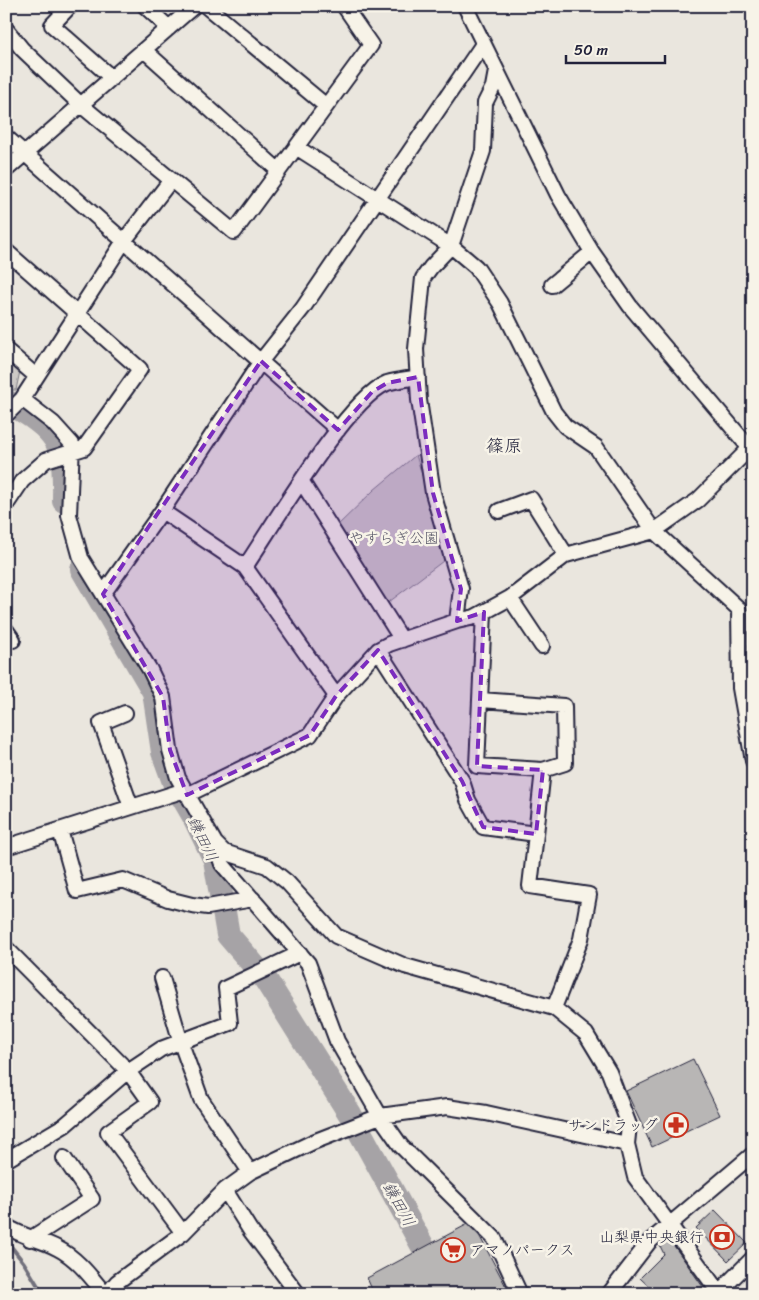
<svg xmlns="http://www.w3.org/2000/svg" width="759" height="1300" viewBox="0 0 759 1300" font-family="Sriracha,'Klee One',sans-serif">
	<rect width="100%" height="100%" fill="#eae6de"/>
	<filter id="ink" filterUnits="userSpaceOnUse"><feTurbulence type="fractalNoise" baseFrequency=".02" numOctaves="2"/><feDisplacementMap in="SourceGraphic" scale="10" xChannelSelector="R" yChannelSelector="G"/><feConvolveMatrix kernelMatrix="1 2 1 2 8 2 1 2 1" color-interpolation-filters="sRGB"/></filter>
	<g filter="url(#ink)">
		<path fill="#cdc9c6" stroke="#787680" d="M6,362L20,371L16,390H6Z
			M416,455L447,558L385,605L335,528L374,490Z"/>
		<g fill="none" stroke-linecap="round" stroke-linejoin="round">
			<path stroke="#716f7b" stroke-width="4" d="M6,1240L24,1263L43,1294"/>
			<path stroke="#a6a3a6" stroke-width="24" d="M6,401C59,432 65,440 64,501
				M82,569L154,692L163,752L174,782L193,815L215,860L228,935L264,977L350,1114L433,1265L441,1275"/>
		</g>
		<path fill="#b8b6b5" stroke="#22223b" d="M693,1059L720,1115L652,1147L626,1091Z
			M715,1210L747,1243L728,1261L696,1228Z
			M468,1224L479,1235L510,1294H390L387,1289L374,1294L367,1278Z
			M668,1238L677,1250L708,1294H657L640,1278L664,1254L660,1246Z"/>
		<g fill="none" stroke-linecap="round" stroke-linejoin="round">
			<defs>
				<path id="minor" d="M70,6L52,25L112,78
					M145,6L169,28
					M206,6L326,106
					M465,6L558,195L592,252L630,306L753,452
					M6,29L22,49L81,105L234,232L371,45L344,6
					M144,50L279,171
					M6,137L338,430
					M296,147L451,246L476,267L500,303L554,412L565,426L596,447L654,531L739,609L740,688L753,761
					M6,170L194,6
					M6,251L140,369L84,448L46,460L22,481L6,505
					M552,285L592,252
					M6,350L36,376
					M22,399L53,423L72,444L69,515L81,558L150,670L163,697L170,750L178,778L215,843L224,852L267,866L287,882L336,936L405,966L554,1008L586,1034L609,1072L629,1125L627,1144L635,1177L720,1294
					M6,415L22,399L124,241L171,180
					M302,482L402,640
					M162,511L245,567L336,696
					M499,511L531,499L566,555
					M245,567C272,527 348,398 387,383C397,380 408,379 418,377
					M103,594L162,511L261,361L303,308L483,44
					M510,598L542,646
					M484,612L477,766L543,770L536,834
					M457,621L475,617L510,598L566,555L654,531L698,500L750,448
					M6,630L13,640
					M378,650L462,781L468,800L483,827L536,834L530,886L589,895L581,939L554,1008
					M480,700L564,706L565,763L543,770
					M125,713L101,723L131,807
					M187,795L310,735L336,696L378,650L389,644L457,621L461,589L433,493L419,400L416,349L423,278L431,267L451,246L483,151L485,103L493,87L496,71
					M60,830L77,891L123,880L168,899L192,905L208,907L253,899
					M215,844L222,864L308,963L337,1041L380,1116L401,1146L494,1238L520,1294
					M6,847L185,790
					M6,948L128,1071L65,1125L6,1160
					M162,978L181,1043L201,1099L250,1172
					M225,1190L250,1230L298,1294
					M6,1226C22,1237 40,1239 57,1248C77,1258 91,1277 105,1294
					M183,1233L108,1132L150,1102L128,1071L161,1049L230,1023L226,988L300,953
					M30,1239L92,1199L64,1158
					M107,1294L117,1282L183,1233L225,1190L250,1172L313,1142L380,1116L447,1107L486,1113L627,1144
					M609,1294L649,1242L753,1154
					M717,1294L753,1258"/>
			</defs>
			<use href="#minor" stroke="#22223b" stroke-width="18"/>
			<use href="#minor" stroke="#f7f3e8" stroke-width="14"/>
		</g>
	</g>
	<path fill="#7b2cbf" fill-opacity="0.2" stroke="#7b2cbf" stroke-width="4" stroke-dasharray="10 6" stroke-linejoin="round" d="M261,361L338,430L372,392L387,383L418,377L433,493L461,589L457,621L484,612L477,766L543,770L536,834L483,827L462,781L378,650L336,696L310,735L187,795L170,750L163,697L103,594Z"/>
	<defs>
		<symbol id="pharmacy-ring" viewBox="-11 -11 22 22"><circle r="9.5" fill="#f7f3e8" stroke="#c8321e" stroke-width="1.5"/><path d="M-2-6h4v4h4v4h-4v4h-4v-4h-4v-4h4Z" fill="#c8321e"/></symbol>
		<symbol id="bank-ring" viewBox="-11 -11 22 22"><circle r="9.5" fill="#f7f3e8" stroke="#c8321e" stroke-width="1.5"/><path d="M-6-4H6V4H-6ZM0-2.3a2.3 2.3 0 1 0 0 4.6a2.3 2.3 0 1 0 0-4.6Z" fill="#c8321e"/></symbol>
		<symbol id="supermarket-ring" viewBox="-11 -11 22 22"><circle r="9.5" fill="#f7f3e8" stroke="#c8321e" stroke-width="1.5"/><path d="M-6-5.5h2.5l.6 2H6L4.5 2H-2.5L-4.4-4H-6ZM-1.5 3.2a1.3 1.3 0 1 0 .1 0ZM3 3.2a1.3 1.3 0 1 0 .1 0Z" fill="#c8321e"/></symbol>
	</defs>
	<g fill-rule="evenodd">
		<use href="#pharmacy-ring" x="662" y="1111" width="28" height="28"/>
		<use href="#bank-ring" x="708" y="1223" width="28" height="28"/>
		<use href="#supermarket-ring" x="439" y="1236" width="28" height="28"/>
	</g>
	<g text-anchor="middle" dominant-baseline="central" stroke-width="5" stroke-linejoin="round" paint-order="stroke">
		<g font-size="15" fill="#555465" stroke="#f7f3e8">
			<text x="394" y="538">やすらぎ公園</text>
		</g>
		<g font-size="15" fill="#22223b" stroke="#f7f3e8" text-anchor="end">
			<text x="658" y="1125">サンドラッグ</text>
			<text x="704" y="1237">山梨県中央銀行</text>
			<text x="470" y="1250" text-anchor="start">アマノパークス</text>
		</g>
		<g font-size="16" font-style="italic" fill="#504f60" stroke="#f7f3e8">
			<text transform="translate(203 839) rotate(64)">鎌田川</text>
			<text transform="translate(399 1204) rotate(61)">鎌田川</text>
		</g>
		<g font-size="18" fill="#22223b" stroke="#f7f3e8">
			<text x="504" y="446">篠原</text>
		</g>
	</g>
	<rect width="759" height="1300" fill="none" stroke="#f7f3e8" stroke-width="25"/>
	<rect x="12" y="12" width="734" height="1275" fill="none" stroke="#22223b" stroke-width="2" filter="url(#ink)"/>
	<path d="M566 55v8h99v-8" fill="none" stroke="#22223b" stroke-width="2.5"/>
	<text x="574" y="55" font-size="15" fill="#22223b" stroke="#f7f3e8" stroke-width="4" paint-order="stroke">50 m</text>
</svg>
